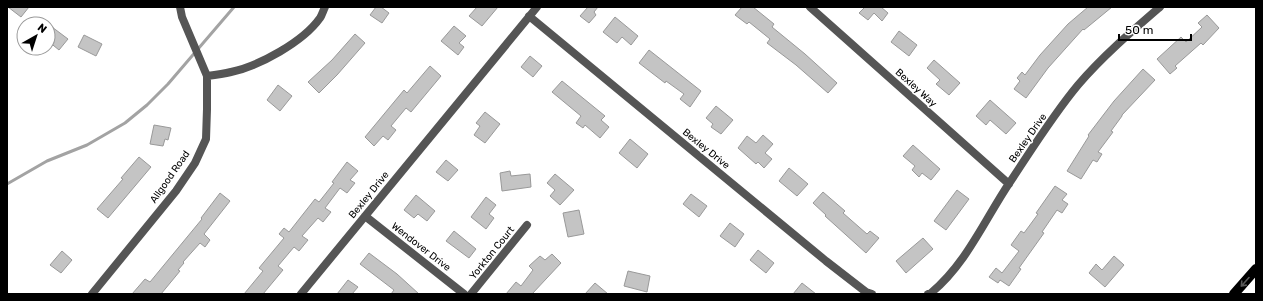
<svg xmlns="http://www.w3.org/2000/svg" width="1263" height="301" viewBox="0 0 1263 301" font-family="Rubik,sans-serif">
	<rect width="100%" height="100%" fill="#fff"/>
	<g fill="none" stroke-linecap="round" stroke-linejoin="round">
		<path stroke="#a3a3a3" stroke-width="3" d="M7,184L47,161L87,145L125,123L147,105L168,84L234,7"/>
	</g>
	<path fill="#c4c4c4" stroke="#999" d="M8,7H29L21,17Z
		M376,7H381L389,13L382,23L370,15Z
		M477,7H498L482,26L469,16Z
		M588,7H598L594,12L596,15L589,23L580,16Z
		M742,7H753L774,24L772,27L805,54L837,83L828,93L796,65L767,43L770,39L749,22L747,24L735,15Z
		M865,7H881L888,13L882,21L874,13L868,20L859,13Z
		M1088,7H1112L1084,30L1083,29L1048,68L1026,98L1014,89L1020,81L1017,78L1022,72L1025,75L1040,55L1068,24Z
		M1207,15L1219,28L1203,45L1201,43L1175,66L1177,68L1170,74L1157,59L1181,37L1186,42L1202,27L1198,23Z
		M615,17L638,36L631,45L622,37L617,43L603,32Z
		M48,24L68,39L59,50L48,41Z
		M454,26L466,36L459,43L464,47L458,55L441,41Z
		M899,31L917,45L909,56L891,42Z
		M355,34L365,43L337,75L319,93L308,82L332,60Z
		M84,35L102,44L96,56L78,47Z
		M649,50L701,91L690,107L680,99L684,94L666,81L665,83L639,63Z
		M530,56L542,66L533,77L521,67Z
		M934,60L960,83L949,95L936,84L940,80L927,68Z
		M430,66L441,76L411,112L406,108L391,126L396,130L388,140L383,136L374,146L365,137L404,90L407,93Z
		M1143,69L1155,80L1122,115V116L1111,131L1113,132L1098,152L1102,154L1097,162L1093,160L1081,179L1067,171L1089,136L1088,135L1114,101Z
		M562,81L605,116L601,120L609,127L600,138L585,125L583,128L576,123L581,116L552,92Z
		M278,85L292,96L280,111L267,100Z
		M990,100L1016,123L1006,134L990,120L986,125L976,116Z
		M716,106L733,120L721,134L711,127L713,124L706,118Z
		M485,112L500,124L485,143L474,135L480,126L476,123Z
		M154,125L171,128L168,140L165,139L163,146L150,144Z
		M763,135L773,144L765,153L772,159L764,168L758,162L756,164L738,148L747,136L756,143Z
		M630,139L648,154L637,168L619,153Z
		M913,145L940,169L931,180L922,173L919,177L912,170L915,166L903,156Z
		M139,157L151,167L108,218L97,209L123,179L121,178Z
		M446,160L458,170L448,181L436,172Z
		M347,162L358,171L350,180L355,183L347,193L340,188L325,208L331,212L323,222L318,218L302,236L308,240L299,251L294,247L278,266L283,270L263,294H244L263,271L259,268L284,238L279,234L284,228L289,232L315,199L319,202L334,183L332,182Z
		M789,168L808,184L797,196L779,181Z
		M510,171L511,176L530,174L531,187L502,191L500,173Z
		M555,174L574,190L560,205L550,196L555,190L547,183Z
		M1055,186L1067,194L1062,200L1068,204L1062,213L1057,210L1042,232L1044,233L1019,268L1021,269L1009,286L1000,280L998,283L989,277L996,268L1002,273L1019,251L1011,245L1021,231L1024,233L1038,214L1036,213Z
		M957,190L969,199L946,230L934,221Z
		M823,192L845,211L843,213L867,234L870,231L879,238L866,253L825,216L826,215L813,203Z
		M220,193L230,201L204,234L210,240L205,247L200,243L183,262L184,263L178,270L180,271L161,294H132L145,279L150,282L202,219L201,218Z
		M691,194L707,206L699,217L683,204Z
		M416,195L435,211L427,221L418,214L414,218L404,210Z
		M486,197L496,205L489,214L494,218L486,229L471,217Z
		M579,210L584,234L568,237L563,213Z
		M730,223L744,234L735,247L720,236Z
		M454,231L476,249L469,258L446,241Z
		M923,238L933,249L906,273L896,261Z
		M758,250L774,263L766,273L750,260Z
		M62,251L72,260L61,273L50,265Z
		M369,253L397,274L419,294H391L394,290L360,264Z
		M552,254L561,263L532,294H506L516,282L521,286L533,270L529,266L540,256L545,260Z
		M1114,256L1124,265L1105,287L1089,273L1096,264L1102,270Z
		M628,271L650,276L647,292L624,286Z
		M348,280L358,287L352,294H337Z
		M595,283L608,294H585Z
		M802,283L816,294H793Z"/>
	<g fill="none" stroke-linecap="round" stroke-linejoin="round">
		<path stroke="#555" stroke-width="8" d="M810,7L1009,184
			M529,16L826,261L866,292L872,294
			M207,76C215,75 223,74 231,72C259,66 303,42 320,18C322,15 323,11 325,7
			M365,216L464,294
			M92,294L176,191L195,163L206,139L207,109V76L182,17L180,7
			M301,294L537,7
			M471,294L527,225
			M928,294L931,293C967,263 985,219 1010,182C1032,149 1053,115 1078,85C1103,56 1131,32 1160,7"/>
		<path stroke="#000" stroke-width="10" d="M1234,294L1256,269"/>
	</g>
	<defs><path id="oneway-shaft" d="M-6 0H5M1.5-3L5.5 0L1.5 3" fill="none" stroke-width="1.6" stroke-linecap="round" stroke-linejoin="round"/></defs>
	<use stroke="#595959" href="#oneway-shaft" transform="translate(1245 282) rotate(132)"/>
	<g text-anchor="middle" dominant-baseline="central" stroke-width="3" stroke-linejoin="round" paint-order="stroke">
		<g font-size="10" fill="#000" stroke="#fff">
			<text transform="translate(916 88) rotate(42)">Bexley Way</text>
			<text transform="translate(1028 138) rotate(-55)">Bexley Drive</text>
			<text transform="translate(706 149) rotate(39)">Bexley Drive</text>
			<text transform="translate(170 177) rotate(-55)">Allgood Road</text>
			<text transform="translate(369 195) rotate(-51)">Bexley Drive</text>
			<text transform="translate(421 247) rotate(38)">Wendover Drive</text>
			<text transform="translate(492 253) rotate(-51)">Yorkton Court</text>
		</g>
	</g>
	<rect width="1263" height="301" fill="none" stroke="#000000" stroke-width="16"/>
	<g transform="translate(36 36) rotate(39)"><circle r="19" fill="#ffffff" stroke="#999999"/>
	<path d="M0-3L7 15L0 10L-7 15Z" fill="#000000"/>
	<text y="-6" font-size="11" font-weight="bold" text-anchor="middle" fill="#000000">N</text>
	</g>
	<path d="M1119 34v6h72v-6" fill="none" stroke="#000000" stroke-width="2"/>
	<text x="1125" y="34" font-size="12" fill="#000000" stroke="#ffffff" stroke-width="3" paint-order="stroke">50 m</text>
</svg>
